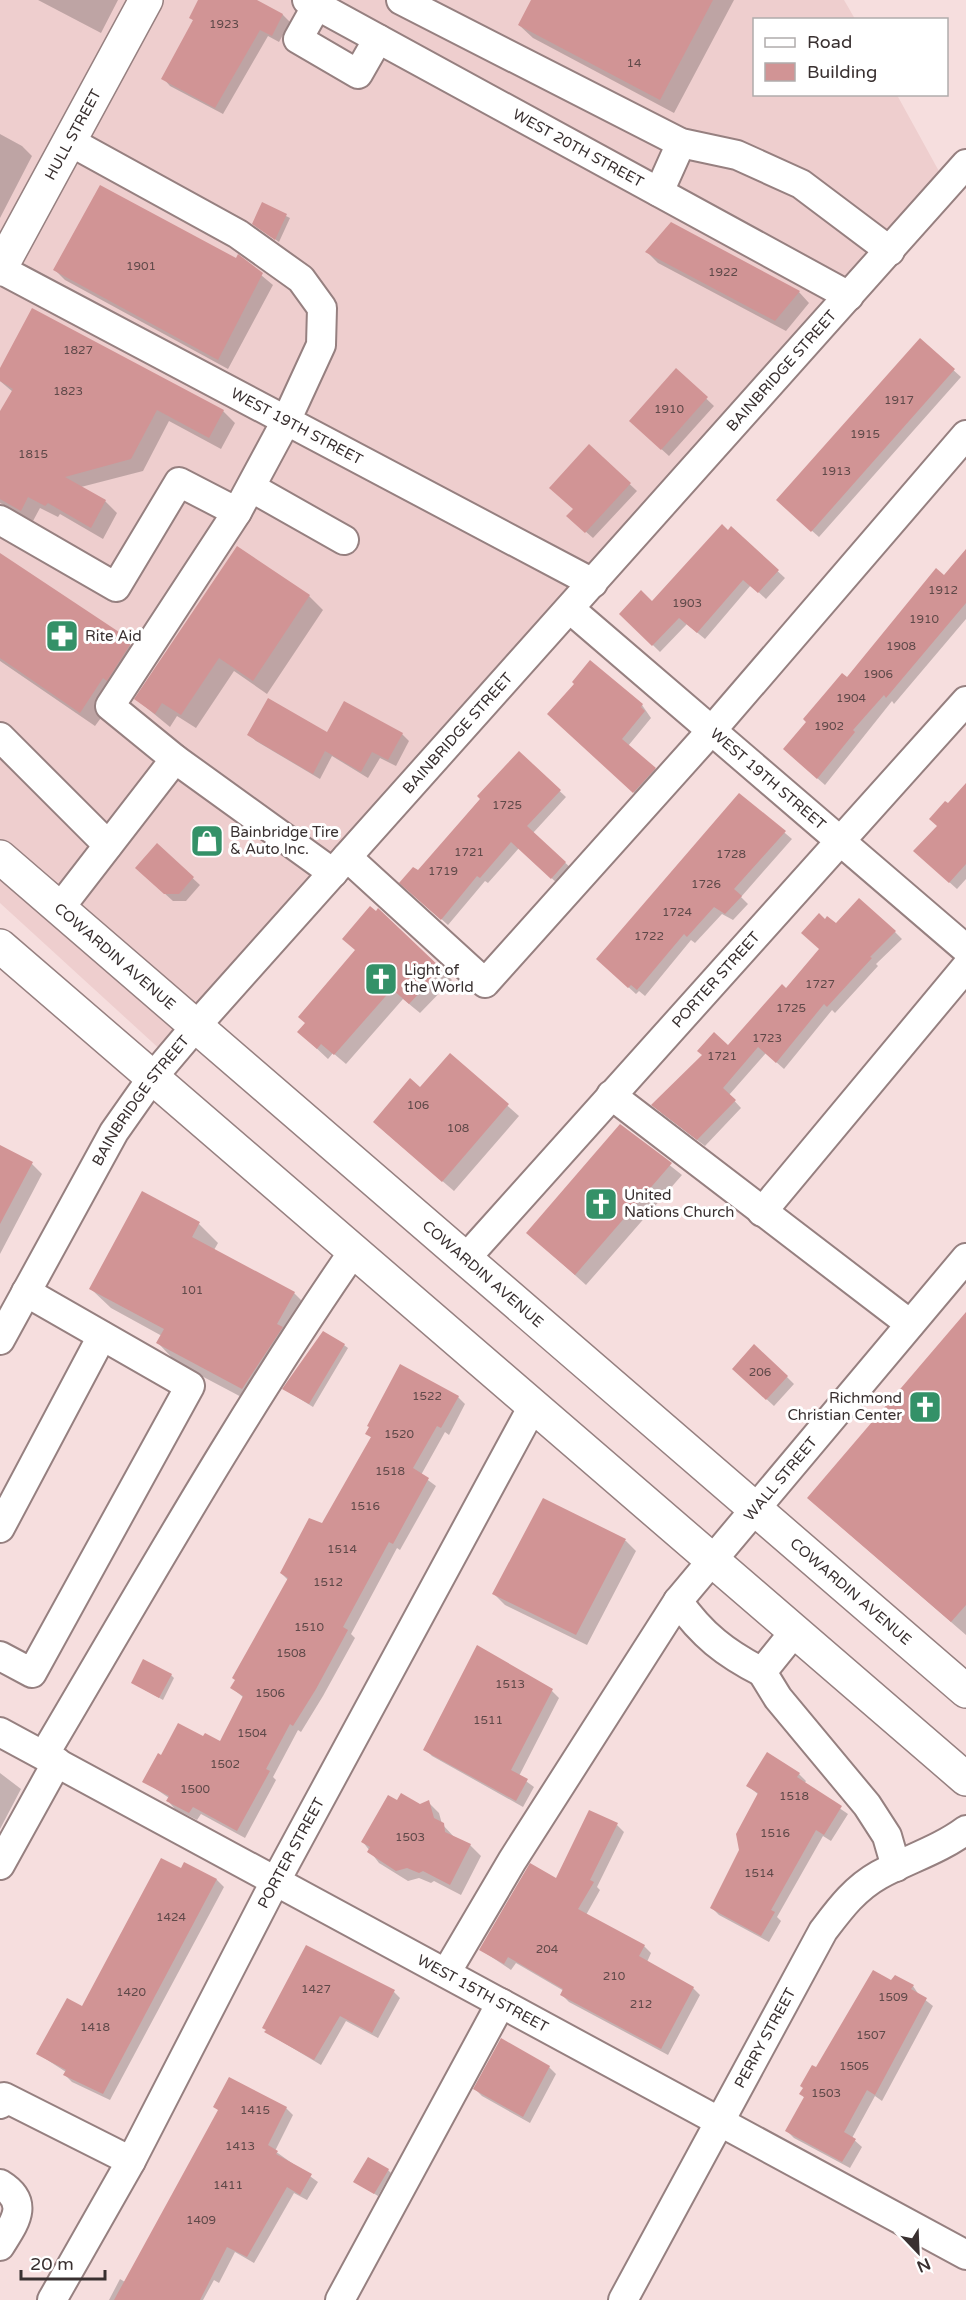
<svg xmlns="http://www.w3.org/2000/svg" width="966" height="2300" viewBox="0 0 966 2300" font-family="'Varela Round',sans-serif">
	<rect width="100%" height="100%" fill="#f6dede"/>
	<path fill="#eecece" d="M0,0H844L855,19L754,20V94L897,95L946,184L164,1053L0,903Z"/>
	<path fill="#0003" d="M38,0H118L101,33Z
		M200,0H254L283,15L290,22L279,42L268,36L223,114L170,86L163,78L194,21L190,17Z
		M533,0H734L674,113L533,38L519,25Z
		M0,134L22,146L32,156L0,218Z
		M262,204L290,218L279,242L257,226Z
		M672,224L799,292L809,303L786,331L658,263L647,252Z
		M238,256L273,285L228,369L65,280L55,270L236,260Z
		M920,340L961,377L819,537L785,507Z
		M676,370L714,406L669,456L638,428Z
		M0,371L223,411L235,423L221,449L169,421L143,471L81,487L105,501L117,513L103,539L60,514L58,517L40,508L33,521L0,503V414L13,392L0,381Z
		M589,446L637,491L593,538L568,516L574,509Z
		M731,528L785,578L766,599L751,585L705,639L687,624L660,652L621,614L652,603Z
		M966,552V619L894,704L892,701L825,785L792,756L808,722Z
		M0,555L118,633L144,659L95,726L0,661Z
		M309,596L323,610L267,694L234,671L196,728L177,716L170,727L136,699Z
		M642,705L651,718L628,746L662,775L641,799L556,720Z
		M402,734L409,741L396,766L380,758L368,778L332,756L320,779L256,741L249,735Z
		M519,753L566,797L533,833L572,869L558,884L519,848L488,883L485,881L448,925L408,889L418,873Z
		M966,786V879L957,889L922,858L948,806Z
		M740,795L792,839L741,897L748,904L733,920L722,914L695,943L691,940L645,996L639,991L636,994L605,966Z
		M157,845L200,885L186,901H173L144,875Z
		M378,910L452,980L420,1013L403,999L346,1064L333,1053L328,1059L299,1032L357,951Z
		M836,926L895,932L902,939L876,964L878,966L835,1013L832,1010L784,1069L766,1053L729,1095L741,1108L705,1146L660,1112L787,990L821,949Z
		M450,1055L519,1116L454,1191L385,1132Z
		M620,1126L682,1175L586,1285L528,1233Z
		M0,1147L32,1164L42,1174L0,1254Z
		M199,1224L218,1243L214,1250L294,1293L313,1312L262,1408L177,1363L158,1343L162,1336L111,1308L91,1289Z
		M966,1315V1635L823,1511Z
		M344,1345L348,1348L313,1407L284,1389Z
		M741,1376L787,1377L794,1384L774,1406Z
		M458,1397L465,1404L449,1435L445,1432L421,1475L436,1486L400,1550L397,1548L351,1634L355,1638L323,1696L301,1732L298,1730L273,1777L276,1780L245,1838L201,1814L197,1820L175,1809L168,1801L169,1798L144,1781L162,1757L204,1738L221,1743L244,1698L232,1688L288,1580L281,1573L323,1525L372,1438L367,1434Z
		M543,1500L626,1541L636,1551L587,1645L505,1605L494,1594Z
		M171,1675L174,1678L163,1700L133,1683Z
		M552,1691L559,1698L519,1776L534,1787L523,1807L432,1756L425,1749Z
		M0,1773L21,1789L0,1829Z
		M799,1774L806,1781L804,1784L848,1814L831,1841L823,1836L777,1917L781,1921L769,1942L719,1915L712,1908L740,1850L759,1795L748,1786Z
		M428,1802L439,1813L442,1824L455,1838L470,1845L481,1856L461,1895L434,1881L431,1883L419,1878L408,1881L379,1863L363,1842L397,1803L420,1806Z
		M617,1825L624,1832L597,1887L600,1890L586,1915L644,1946L651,1953L647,1962L693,1988L700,1995L668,2055L569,2002L562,1995L564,1991L516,1963L511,1970L481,1950Z
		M185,1864L217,1880L224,1887L110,2100L72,2082L65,2075L66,2072L38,2054L83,2008Z
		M892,1982L913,1986L919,1995L933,2006L882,2101L875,2096L852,2138L862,2147L850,2168L794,2138L787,2131L805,2098L801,2094L817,2069Z
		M394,1992L400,1998L378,2038L346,2021L321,2065L266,2032Z
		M549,2067L556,2074L530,2123L482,2096L475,2089Z
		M286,2108L293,2115L275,2151L318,2182L307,2200L294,2193L254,2263L235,2252L219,2283L214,2280L203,2300H109L120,2279L125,2282Z
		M388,2170L391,2173L378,2196L355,2182Z"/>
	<path fill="#d19495" d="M198,0H257L283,14L272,36L260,30L215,108L161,79L193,20L189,18Z
		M531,0H713L660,100L518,25Z
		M100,185L236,258L238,254L263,273L218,360L53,270Z
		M262,202L287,214L275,240L252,224Z
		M671,222L800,291L775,321L645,252Z
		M32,308L224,410L209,438L157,410L131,459L65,477L106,500L91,528L48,503L45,506L28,497L21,511L0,499V411L13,389L0,381V368Z
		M920,338L955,369L811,532L776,500Z
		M676,368L708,397L661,450L629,421Z
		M589,444L631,483L585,533L566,516L573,509L549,488Z
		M722,524L728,530L731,526L779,570L758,593L743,580L697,633L679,618L652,646L619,614L641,590L652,601Z
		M237,546L310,595L253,681L219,658L181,715L162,703L155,714L134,699Z
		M966,549V603L886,698L884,695L853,730L855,732L817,779L783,749L806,722L803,719L826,692L842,673L847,677L936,568L944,575Z
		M0,553L119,632L131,643L107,681L103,678L80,713L0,658Z
		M590,660L643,704L641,707L645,711L622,739L656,768L633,793L547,714L574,684L572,682Z
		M268,698L327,732L344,701L403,733L388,760L372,752L361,772L325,751L313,774L247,735Z
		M519,751L561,790L527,826L566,862L551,879L511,842L480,878L477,876L441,920L399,883L413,867L418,870L480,799L477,796Z
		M966,783V864L949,883L913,851L937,826L929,819L945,801L948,803Z
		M739,793L786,831L734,889L742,896L725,914L714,907L687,937L684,934L637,990L631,985L628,988L596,959Z
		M157,843L194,877L179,894H164L135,868Z
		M859,898L896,931L870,957L872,958L827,1007L824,1004L776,1063L758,1047L723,1088L736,1100L697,1140L651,1105L702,1055L697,1051L714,1032L728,1045L782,984L786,988L819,949L801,933L819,913L825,919L827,916L836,923Z
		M370,906L376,911L378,908L442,969L409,1004L392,989L334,1055L321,1044L317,1049L297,1032L305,1023L298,1017L355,950L342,939Z
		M450,1053L509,1104L442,1182L373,1122L410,1078L420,1087Z
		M620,1124L672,1163L575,1275L526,1233Z
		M0,1145L33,1162L0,1224Z
		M142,1191L200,1222L192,1237L295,1292L277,1324L283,1327L242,1389L156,1343L164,1329L89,1289Z
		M966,1312V1605L951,1622L807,1498Z
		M323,1331L345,1344L309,1404L282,1389Z
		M754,1344L788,1376L766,1400L732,1369Z
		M400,1364L459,1396L441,1428L437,1426L413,1468L429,1478L393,1544L389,1542L343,1627L348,1630L316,1689L293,1726L290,1724L266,1769L270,1771L237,1831L193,1807L189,1813L166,1801L169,1796L142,1782L158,1753L161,1755L178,1723L203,1736L205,1733L220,1741L243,1696L230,1688L235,1680L232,1678L288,1578L280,1573L309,1518L322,1523L371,1437L365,1434L369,1427L367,1426Z
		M543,1498L626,1539L576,1635L492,1594Z
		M477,1645L553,1689L511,1770L528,1779L516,1801L423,1750Z
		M143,1659L172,1674L159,1698L131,1683Z
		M767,1752L800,1773L797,1777L842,1806L824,1835L816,1830L771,1910L775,1912L761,1936L710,1908L739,1850L736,1834L758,1793L746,1786Z
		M401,1793L420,1804L429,1800L434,1818L444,1823L445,1832L471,1844L450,1885L423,1871L419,1873L407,1868L396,1871L367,1852L370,1847L361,1842L388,1795L397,1800Z
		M589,1810L618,1823L590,1880L594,1882L578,1909L645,1945L639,1956L694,1987L661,2049L560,1995L563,1989L508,1957L504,1964L479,1950L530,1863L556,1878Z
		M161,1858L181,1868L184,1862L217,1879L103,2094L63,2075L66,2070L36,2054L67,1998L82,2006Z
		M306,1945L395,1990L372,2033L340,2016L314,2060L264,2032L266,2030L262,2028Z
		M873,1970L891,1980L895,1975L914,1985L911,1989L927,1998L875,2095L867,2090L844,2132L856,2139L842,2162L785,2131L804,2097L799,2094L803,2088L800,2086L812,2065L816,2067Z
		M501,2038L550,2066L523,2117L473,2089Z
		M229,2077L287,2107L268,2145L278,2151L276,2154L312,2174L300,2195L287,2187L247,2257L227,2247L200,2300H114L218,2110L213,2107Z
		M368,2157L389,2169L374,2194L353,2182Z"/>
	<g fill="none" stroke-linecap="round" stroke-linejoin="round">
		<defs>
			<g id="minor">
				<path id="s1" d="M307,0L849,296"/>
				<path d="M401,0L681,143L737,155L801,184L890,251"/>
				<path d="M317,5L298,39L358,74L378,39"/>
				<path d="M659,192L681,143"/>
				<path id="s2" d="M0,269L593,583"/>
				<path d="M252,488L344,540"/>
				<path d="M237,512L110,706L175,759L333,873"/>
				<path d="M0,520L116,587L179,482L237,512L286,421L321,345L322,308L301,279L238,234L69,141"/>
				<path id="s3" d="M570,609L966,949"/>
				<path d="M0,737L108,845"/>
				<path d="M347,857L485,983L712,730L966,435"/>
				<path d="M59,909L175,759"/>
				<path d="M611,1095L910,1324"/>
				<path d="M762,1212L966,967"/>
				<path id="s4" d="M466,1258L966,701"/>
				<path id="s5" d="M0,1340L114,1132L152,1078L196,1026L966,164"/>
				<path d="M0,1528L102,1336"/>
				<path d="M678,1601C702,1635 725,1653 762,1672"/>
				<path d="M795,1631L762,1672L778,1698L867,1805L887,1836L896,1867"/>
				<path d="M0,1656L32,1673L190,1386L26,1292"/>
				<path id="s6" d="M0,1732L966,2255"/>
				<path d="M44,1755C144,1586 241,1414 353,1252"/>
				<path d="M0,1865L57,1762"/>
				<path id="s7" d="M446,1973L512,1861L678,1601L966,1258"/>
				<path d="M0,2104L4,2097L131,2161"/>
				<path d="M0,2184C31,2203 14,2223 0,2246"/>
				<path id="s8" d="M52,2300L131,2161L267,1897L533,1406"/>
				<path d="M340,2300L501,2003"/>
				<path id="s9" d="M623,2300L823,1931C839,1910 854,1889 879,1875C908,1859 939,1850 966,1830"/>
			</g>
			<g id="major">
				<path id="s10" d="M0,269L146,0"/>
				<path id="s11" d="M0,857L966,1691"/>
				<path d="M0,946L966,1779"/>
			</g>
		</defs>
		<use href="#minor" stroke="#968080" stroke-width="32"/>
		<use href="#major" stroke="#968080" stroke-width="36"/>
		<use href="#minor" stroke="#fff" stroke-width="28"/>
		<use href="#major" stroke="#fff" stroke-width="33"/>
	</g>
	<defs>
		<symbol id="pharmacy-square" viewBox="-11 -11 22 22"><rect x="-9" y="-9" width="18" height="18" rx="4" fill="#349168" stroke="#fff"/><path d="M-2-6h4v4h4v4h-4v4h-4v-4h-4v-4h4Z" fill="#fff"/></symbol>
		<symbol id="shop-square" viewBox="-11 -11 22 22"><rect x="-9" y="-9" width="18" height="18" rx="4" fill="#349168" stroke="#fff"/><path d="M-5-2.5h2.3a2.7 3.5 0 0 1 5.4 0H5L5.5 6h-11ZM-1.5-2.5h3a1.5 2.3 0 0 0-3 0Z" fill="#fff"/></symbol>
		<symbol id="church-square" viewBox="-11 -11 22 22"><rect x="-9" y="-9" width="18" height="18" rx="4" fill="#349168" stroke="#fff"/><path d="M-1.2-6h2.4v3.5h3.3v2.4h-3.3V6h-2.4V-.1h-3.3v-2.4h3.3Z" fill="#fff"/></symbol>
	</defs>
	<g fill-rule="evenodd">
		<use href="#pharmacy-square" x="43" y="617" width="38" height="38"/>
		<use href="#shop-square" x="188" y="822" width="38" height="38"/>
		<use href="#church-square" x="362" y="960" width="38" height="38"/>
		<use href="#church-square" x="582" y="1185" width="38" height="38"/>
		<use href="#church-square" x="906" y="1388" width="38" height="38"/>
	</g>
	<g text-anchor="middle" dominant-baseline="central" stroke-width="6" stroke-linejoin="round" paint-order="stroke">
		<g font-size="12" fill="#5f4949">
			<text x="224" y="24">1923</text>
			<text x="634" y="63">14</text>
			<text x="141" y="266">1901</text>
			<text x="723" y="272">1922</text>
			<text x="78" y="350">1827</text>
			<text x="68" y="391">1823</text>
			<text x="899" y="400">1917</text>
			<text x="669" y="409">1910</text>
			<text x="865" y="434">1915</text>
			<text x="33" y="454">1815</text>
			<text x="836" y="471">1913</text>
			<text x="943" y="590">1912</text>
			<text x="687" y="603">1903</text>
			<text x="924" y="619">1910</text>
			<text x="901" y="646">1908</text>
			<text x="878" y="674">1906</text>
			<text x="851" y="698">1904</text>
			<text x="829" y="726">1902</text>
			<text x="507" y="805">1725</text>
			<text x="469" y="852">1721</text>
			<text x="731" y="854">1728</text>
			<text x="443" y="871">1719</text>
			<text x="706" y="884">1726</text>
			<text x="677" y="912">1724</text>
			<text x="649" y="936">1722</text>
			<text x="820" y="984">1727</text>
			<text x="791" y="1008">1725</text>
			<text x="767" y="1038">1723</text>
			<text x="722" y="1056">1721</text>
			<text x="418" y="1105">106</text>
			<text x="458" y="1128">108</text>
			<text x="192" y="1290">101</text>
			<text x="760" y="1372">206</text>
			<text x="427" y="1396">1522</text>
			<text x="399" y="1434">1520</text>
			<text x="390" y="1471">1518</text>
			<text x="365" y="1506">1516</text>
			<text x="342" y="1549">1514</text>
			<text x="328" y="1582">1512</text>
			<text x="309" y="1627">1510</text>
			<text x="291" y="1653">1508</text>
			<text x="510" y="1684">1513</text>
			<text x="270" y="1693">1506</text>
			<text x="488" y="1720">1511</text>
			<text x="252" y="1733">1504</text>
			<text x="225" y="1764">1502</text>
			<text x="195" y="1789">1500</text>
			<text x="794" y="1796">1518</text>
			<text x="775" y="1833">1516</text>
			<text x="410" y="1837">1503</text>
			<text x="759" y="1873">1514</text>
			<text x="171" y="1917">1424</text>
			<text x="547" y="1949">204</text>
			<text x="614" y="1976">210</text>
			<text x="316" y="1989">1427</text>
			<text x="131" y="1992">1420</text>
			<text x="893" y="1997">1509</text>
			<text x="641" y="2004">212</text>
			<text x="95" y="2027">1418</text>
			<text x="871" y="2035">1507</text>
			<text x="854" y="2066">1505</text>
			<text x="826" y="2093">1503</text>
			<text x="255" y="2110">1415</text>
			<text x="240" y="2146">1413</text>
			<text x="228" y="2185">1411</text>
			<text x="201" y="2220">1409</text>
		</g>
		<g font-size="15" fill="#393030" stroke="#fff">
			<text stroke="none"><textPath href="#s10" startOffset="153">HULL STREET</textPath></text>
			<text stroke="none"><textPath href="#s1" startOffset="309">WEST 20TH STREET</textPath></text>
			<text stroke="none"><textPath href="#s5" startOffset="1250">BAINBRIDGE STREET</textPath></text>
			<text stroke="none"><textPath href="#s2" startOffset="336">WEST 19TH STREET</textPath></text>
			<text stroke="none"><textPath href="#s5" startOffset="764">BAINBRIDGE STREET</textPath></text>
			<text stroke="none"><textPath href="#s3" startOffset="261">WEST 19TH STREET</textPath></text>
			<text stroke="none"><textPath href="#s11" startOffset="152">COWARDIN AVENUE</textPath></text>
			<text stroke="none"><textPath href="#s4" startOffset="374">PORTER STREET</textPath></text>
			<text stroke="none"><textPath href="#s5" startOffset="278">BAINBRIDGE STREET</textPath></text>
			<text stroke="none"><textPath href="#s11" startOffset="638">COWARDIN AVENUE</textPath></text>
			<text stroke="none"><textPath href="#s7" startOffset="598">WALL STREET</textPath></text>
			<text stroke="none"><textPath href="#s11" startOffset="1124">COWARDIN AVENUE</textPath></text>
			<text stroke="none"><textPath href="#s8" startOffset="507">PORTER STREET</textPath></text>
			<text stroke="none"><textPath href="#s6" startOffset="549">WEST 15TH STREET</textPath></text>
			<text stroke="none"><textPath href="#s9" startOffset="298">PERRY STREET</textPath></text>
		</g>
		<g font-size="15" fill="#393030" stroke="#fff" text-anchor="start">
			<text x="85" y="636">Rite Aid</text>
			<text x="230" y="832">Bainbridge Tire<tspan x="230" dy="17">&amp; Auto Inc.</tspan></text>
			<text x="404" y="970">Light of<tspan x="404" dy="17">the World</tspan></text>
			<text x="624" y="1195">United<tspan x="624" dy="17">Nations Church</tspan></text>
			<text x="902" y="1398" text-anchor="end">Richmond<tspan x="902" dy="17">Christian Center</tspan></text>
		</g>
	</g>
	<rect x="753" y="18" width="195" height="78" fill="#ffffff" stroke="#b0acac" stroke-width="1.5"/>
	<rect x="765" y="38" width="30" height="9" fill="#ffffff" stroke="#b0acac" stroke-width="1.5"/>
	<text x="807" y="48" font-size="18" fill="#393030">Road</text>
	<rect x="765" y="63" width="30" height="18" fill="#d19495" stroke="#b0acac" stroke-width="1.5"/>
	<text x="807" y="78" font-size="18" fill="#393030">Building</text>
	<g transform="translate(918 2252) rotate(157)" stroke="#ffffff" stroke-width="4.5" paint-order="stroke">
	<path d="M0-4.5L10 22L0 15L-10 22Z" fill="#393030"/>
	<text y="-9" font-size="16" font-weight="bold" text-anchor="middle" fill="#393030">N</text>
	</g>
	<path d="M21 2270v9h84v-9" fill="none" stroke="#393030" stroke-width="3"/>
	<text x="30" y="2270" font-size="18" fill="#393030" stroke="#ffffff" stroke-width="4.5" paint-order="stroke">20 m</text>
</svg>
